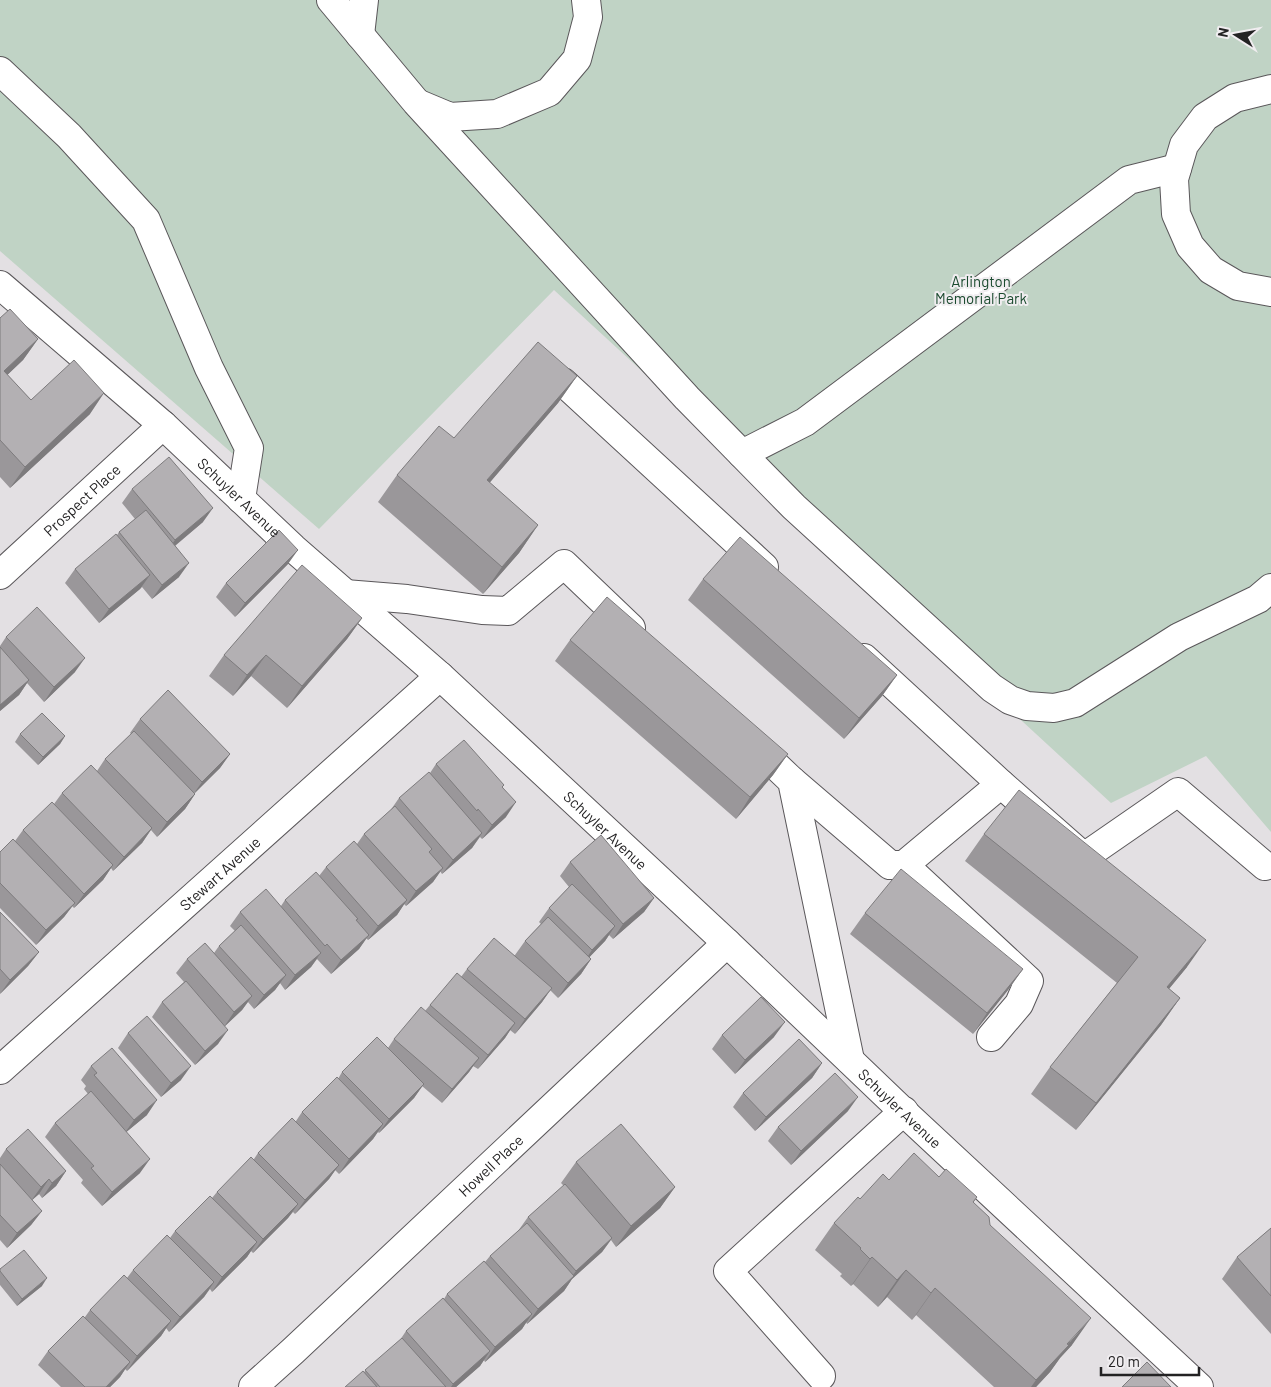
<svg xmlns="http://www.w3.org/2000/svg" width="1271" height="1387" viewBox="0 0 1271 1387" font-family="Barlow,sans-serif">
	<rect width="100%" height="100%" fill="#e3e0e3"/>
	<path fill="#c0d3c5" d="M0,0H1271V832L1206,756L1111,803L554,290L319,529L0,251Z"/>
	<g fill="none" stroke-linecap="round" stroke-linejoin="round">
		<defs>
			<g id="minor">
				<path d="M331,0L416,102L687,398L794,507L992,688L1010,700L1027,706L1054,708L1075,703L1179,637L1258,599L1271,588"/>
				<path d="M360,35L364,0"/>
				<path d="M0,71L69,136L146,220L209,368L249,448L241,499"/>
				<path d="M1271,89L1235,98L1205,117L1184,145L1174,179L1176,214L1190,246L1211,270L1238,286L1271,292"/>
				<path d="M419,104L450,117L497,114L549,92L577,59L588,17L586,0"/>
				<path d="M563,382L764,567"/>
				<path d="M742,454L805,422L1129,180L1177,168"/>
				<path id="s1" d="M0,575L163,425"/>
				<path d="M345,594L407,599L482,610L508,611L564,564L631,628"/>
				<path d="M864,658L1001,784"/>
				<path d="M751,742L792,781L850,1060"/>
				<path d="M792,781L890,865H904L1001,784L1084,857L1178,792L1265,866"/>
				<path d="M904,865L1029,981L1019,1004L991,1037"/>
				<path id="s2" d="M0,1070L440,676"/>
				<path d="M821,1376L728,1271L904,1111"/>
				<path id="s3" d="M253,1387L293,1351L727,943"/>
			</g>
			<g id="major">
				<path id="s4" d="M0,285L163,425L293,548L440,676L727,943L909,1117L1199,1387"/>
			</g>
		</defs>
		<use href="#minor" stroke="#5a575a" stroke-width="30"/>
		<use href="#major" stroke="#5a575a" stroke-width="30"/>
		<use href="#minor" stroke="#fff" stroke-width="28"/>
		<use href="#major" stroke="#fff" stroke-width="28"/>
	</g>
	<path fill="#9a979a" d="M0,318L38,339L23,360L7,375L31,400L90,414L10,488L0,477Z
		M577,376L558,403L489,483L538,525L519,553L483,594L378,502L397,475L454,438Z
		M132,489L203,522L175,546L179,577L152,599L142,587L140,589L99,623L65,583L75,569L117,535L119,532L135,519L122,503Z
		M288,564L235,617L216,597L226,583Z
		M703,579L897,675L882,696L844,739L688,600Z
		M362,618L347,639L287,708L251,676L233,696L209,676L224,655Z
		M6,637L75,672L44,702L27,683L19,695L0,711V646Z
		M570,640L788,754L773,775L736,819L555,661Z
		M140,719L230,754L220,768L194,793L195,794L185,809L157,837L151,830L142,843L113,871L111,868L103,880L74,908L72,906L64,917L36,945L0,908V852L15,841L23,830L54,804L62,793L97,771L105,759L131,734L130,733Z
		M20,734L65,736L60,744L38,765L15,742Z
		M436,764L503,787L506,817L482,839L480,837L472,848L442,874L440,871L433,882L406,906L404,904L397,915L368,940L366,938L359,949L331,974L317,959L311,967L285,990L280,983L275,990L254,1009L248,1002L242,1010L225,1026L218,1044L195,1065L152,1017L162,1002L184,982L176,973L187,959L214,953L219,946L235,931L230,926L240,912L281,906L285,900L319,876L326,867L357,844L364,834L390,811L399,798L430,773Z
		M984,834L1187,967L1169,989L1180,998L1161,1025L1076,1130L1031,1094L1050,1067L1117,983L965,861Z
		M570,862L654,898L644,912L613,939L609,935L605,941L589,957L591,959L581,974L558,998L550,990L542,1002L515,1034L510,1030L505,1038L478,1069L473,1066L469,1072L442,1103L422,1086L414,1098L379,1133L378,1132L373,1139L339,1174L335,1170L329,1179L295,1214L293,1212L288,1218L253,1253L251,1251L247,1257L212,1292L210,1289L204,1297L169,1332L166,1328L161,1336L127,1371L125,1369L120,1377L110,1387H61L38,1365L48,1351L85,1317L90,1310L127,1278L133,1270L170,1238L175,1231L212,1198L217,1192L254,1159L258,1153L296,1121L302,1112L338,1079L342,1072L388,1048L394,1039L425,1011L430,1005L461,977L467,969L515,955L525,941L541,924L539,922L549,908L569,887L560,876Z
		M0,912L39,952L28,966L0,994Z
		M865,913L1023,969L1008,990L973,1034L850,934Z
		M128,1033L181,1080L161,1097L118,1048Z
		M722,1035L774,1037L735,1074L712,1049Z
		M822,1063L812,1078L755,1131L733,1107L743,1093Z
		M91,1066L147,1115L126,1132L140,1173L102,1206L81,1183L83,1180L45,1137L55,1123L88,1094L84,1089L86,1086L81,1080Z
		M848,1111L791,1165L768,1141L778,1127Z
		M6,1149L66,1171L56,1186L42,1198L39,1194L32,1200L42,1211L31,1225L7,1248L0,1240V1158Z
		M576,1162L675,1187L660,1208L616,1247L611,1240L602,1252L572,1279L564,1291L527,1324L526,1322L522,1329L485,1362L484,1360L480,1366L456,1387H345L364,1372L400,1340L406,1331L444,1299L447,1294L485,1262L490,1256L518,1231L528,1217L564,1186L561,1183Z
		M939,1177L977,1197L973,1203L990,1225L1072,1345L1060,1358L1050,1372L1036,1387H994L916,1315L912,1320L887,1297L878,1307L853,1284L851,1286L840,1276L842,1274L815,1250L834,1223L889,1180Z
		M1271,1228V1334L1222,1279L1237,1257Z
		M0,1269L42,1286L17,1306L0,1285Z"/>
	<path fill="#7d7b7d" d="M38,339L23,360L0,382L4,371Z
		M577,376L558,403L468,508L487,480Z
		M104,393L90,414L10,488L25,467Z
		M213,508L203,522L165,554L175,540Z
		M538,525L519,553L483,594L502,567Z
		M298,550L288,564L235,617L245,603Z
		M189,563L179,577L152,599L162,585Z
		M150,575L140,589L99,623L109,609Z
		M362,618L347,639L287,708L302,686Z
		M266,655L251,676L233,696L247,675Z
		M85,658L75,672L44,702L54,687Z
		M897,675L882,696L844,739L859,718Z
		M29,680L19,695L0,711V705Z
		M65,736L60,744L38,765L43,757Z
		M230,754L220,768L192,796L202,782Z
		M788,754L773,775L736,819L750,797Z
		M195,794L185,809L157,837L167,822Z
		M516,802L506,817L482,839L492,825Z
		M152,828L142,843L113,871L124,857Z
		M482,833L472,848L442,874L453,860Z
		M113,865L103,880L74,908L84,894Z
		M443,868L433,882L406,906L416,891Z
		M654,898L644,912L613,939L623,924Z
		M407,900L397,915L368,940L378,926Z
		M75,903L64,917L36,945L46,930Z
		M615,926L605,941L582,965L592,950Z
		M369,935L359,949L331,974L341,960Z
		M1206,940L1187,967L1148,1014L1167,987Z
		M327,944L311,967L285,990L295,975L320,954Z
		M39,952L28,966L0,994L10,980Z
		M591,959L581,974L558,998L568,983Z
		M1023,969L1008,990L973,1034L987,1013Z
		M286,975L275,990L254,1009L264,995Z
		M552,988L542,1002L515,1034L525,1019Z
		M252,996L242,1010L224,1027L234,1012Z
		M1180,998L1161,1025L1076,1130L1096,1103Z
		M785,1022L774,1037L735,1074L745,1060Z
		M515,1023L505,1038L478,1069L488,1055Z
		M228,1030L218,1044L195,1065L205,1051Z
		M479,1058L469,1072L442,1103L452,1089Z
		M822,1063L812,1078L755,1131L766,1117Z
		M191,1066L181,1080L161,1097L171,1083Z
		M424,1084L414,1098L379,1133L389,1119Z
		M858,1097L848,1111L791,1165L801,1151Z
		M157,1100L147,1115L124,1134L134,1120Z
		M383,1124L373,1139L339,1174L349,1159Z
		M150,1159L140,1173L102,1206L112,1192Z
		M339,1165L329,1179L295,1214L305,1200Z
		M66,1171L56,1186L42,1198L52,1183Z
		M49,1179L39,1194L31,1201L41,1187Z
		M675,1187L660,1208L616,1247L631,1226Z
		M298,1204L288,1218L253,1253L263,1239Z
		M42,1211L31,1225L7,1248L17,1233Z
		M612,1238L602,1252L572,1279L564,1291L527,1324L538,1309L568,1282L576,1271Z
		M257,1242L247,1257L212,1292L222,1277Z
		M872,1257L853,1284L851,1286L870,1259Z
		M906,1270L887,1297L878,1307L897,1280Z
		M47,1278L42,1286L17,1306L22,1299Z
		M214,1282L204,1297L169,1332L180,1317Z
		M935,1288L916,1315L912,1320L931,1293Z
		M532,1314L522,1329L485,1362L495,1347Z
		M1091,1318L1072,1345L1060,1358L1050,1372L1036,1387H1031L1036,1380Z
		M171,1321L161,1336L127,1371L137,1356Z
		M490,1351L480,1366L456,1387H451L453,1384Z
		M130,1362L120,1377L110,1387H106Z"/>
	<path fill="#b3b0b3" stroke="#7d7b7d" d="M10,309L38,339L4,371L31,400L74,360L104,393L25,467L0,440V318Z
		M538,342L577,376L487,480L538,525L502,567L397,475L439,426L454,438Z
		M169,457L213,508L175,540L132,489Z
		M146,510L189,563L162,585L119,532Z
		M279,530L298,550L245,603L226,583Z
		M116,534L150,575L109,609L75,569Z
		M740,537L897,675L859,718L703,579Z
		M302,565L362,618L302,686L266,655L247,675L224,655Z
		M607,597L788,754L750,797L570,640Z
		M37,607L85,658L54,687L6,637Z
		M0,647L29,680L0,705Z
		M168,690L230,754L202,782L140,719Z
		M42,713L65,736L43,757L20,734Z
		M134,731L195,794L167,822L105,759Z
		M464,740L504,785L502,787L516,802L492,825L478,809L477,811L436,764Z
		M91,765L152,828L124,857L62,793Z
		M429,772L482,833L453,860L399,798Z
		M1019,790L1206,940L1167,987L1180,998L1096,1103L1050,1067L1138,957L984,834Z
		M52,802L113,865L84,894L23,830Z
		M395,806L432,849L429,852L443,868L416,891L364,834Z
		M601,835L654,898L623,924L570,862Z
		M13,839L75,903L46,930L0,883V852Z
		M354,841L407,900L378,926L326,867Z
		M901,869L1023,969L987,1013L865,913Z
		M316,872L358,919L356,920L369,935L341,960L327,944L325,946L285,900Z
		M572,884L615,926L592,950L549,908Z
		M266,889L321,953L295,975L240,912Z
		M0,912L39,952L10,980L0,969Z
		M548,917L591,959L568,983L525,941Z
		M241,925L286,975L264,995L219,946Z
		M494,938L552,988L525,1019L467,969Z
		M205,943L252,996L234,1012L187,959Z
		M457,973L515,1023L488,1055L430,1005Z
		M186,981L228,1030L205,1051L162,1002Z
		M761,997L785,1022L745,1060L722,1035Z
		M421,1007L479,1058L452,1089L394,1039Z
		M147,1016L191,1066L171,1083L128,1033Z
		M377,1037L424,1084L389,1119L342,1072Z
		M799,1039L822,1063L766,1117L743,1093Z
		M112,1048L157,1100L134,1120L94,1075L97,1073L91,1066Z
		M835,1073L858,1097L801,1151L778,1127Z
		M337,1077L383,1124L349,1159L302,1112Z
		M91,1091L150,1159L112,1192L91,1168L94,1166L55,1123Z
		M292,1118L339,1165L305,1200L258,1153Z
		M621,1124L675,1187L631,1226L576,1162Z
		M28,1129L66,1171L52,1183L49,1179L41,1187L6,1149Z
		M914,1153L939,1177L946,1169L977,1197L973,1202L989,1217L990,1225L1091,1318L1067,1344L1069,1345L1036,1380L935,1288L931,1293L906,1270L897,1280L872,1257L870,1259L860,1249L861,1248L834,1223L858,1197L860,1199L883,1174L889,1180Z
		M251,1157L298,1204L263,1239L217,1192Z
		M0,1164L42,1211L17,1233L0,1215Z
		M565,1184L612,1238L576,1271L528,1217Z
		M210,1196L257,1242L222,1277L175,1231Z
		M527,1223L574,1276L538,1309L490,1256Z
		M1271,1228V1296L1237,1257Z
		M167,1235L214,1282L180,1317L133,1270Z
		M24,1250L47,1278L22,1299L0,1271V1269Z
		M484,1261L532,1314L495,1347L447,1294Z
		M124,1275L171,1321L137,1356L90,1310Z
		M443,1298L490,1351L453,1384L406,1331Z
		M83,1316L130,1362L106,1387H85L48,1351Z
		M402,1338L446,1387H380L365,1370Z
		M1147,1362L1171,1387H1122Z
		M363,1371L377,1387H345Z"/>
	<g text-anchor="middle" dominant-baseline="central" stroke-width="4" stroke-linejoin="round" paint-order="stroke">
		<g font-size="15" fill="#1b4b2f" stroke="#f0edf0">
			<text x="981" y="281">Arlington<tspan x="981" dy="17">Memorial Park</tspan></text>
		</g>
		<g font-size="15" fill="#232223" stroke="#f0edf0">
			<text stroke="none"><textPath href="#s4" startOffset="320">Schuyler Avenue</textPath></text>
			<text stroke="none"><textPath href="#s1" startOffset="111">Prospect Place</textPath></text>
			<text stroke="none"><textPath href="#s4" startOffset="815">Schuyler Avenue</textPath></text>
			<text stroke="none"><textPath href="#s2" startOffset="295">Stewart Avenue</textPath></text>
			<text stroke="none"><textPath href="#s4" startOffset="1220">Schuyler Avenue</textPath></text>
			<text stroke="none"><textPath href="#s3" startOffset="325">Howell Place</textPath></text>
		</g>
	</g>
	<g transform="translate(1236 35) rotate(281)" stroke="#f0edf0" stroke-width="4" paint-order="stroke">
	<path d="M0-4L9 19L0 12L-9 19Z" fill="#232223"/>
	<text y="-8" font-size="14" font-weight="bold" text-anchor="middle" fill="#232223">N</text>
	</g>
	<path d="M1101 1367v8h98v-8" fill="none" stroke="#232223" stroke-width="2.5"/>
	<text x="1108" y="1367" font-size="15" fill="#232223" stroke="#f0edf0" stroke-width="4" paint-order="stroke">20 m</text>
</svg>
